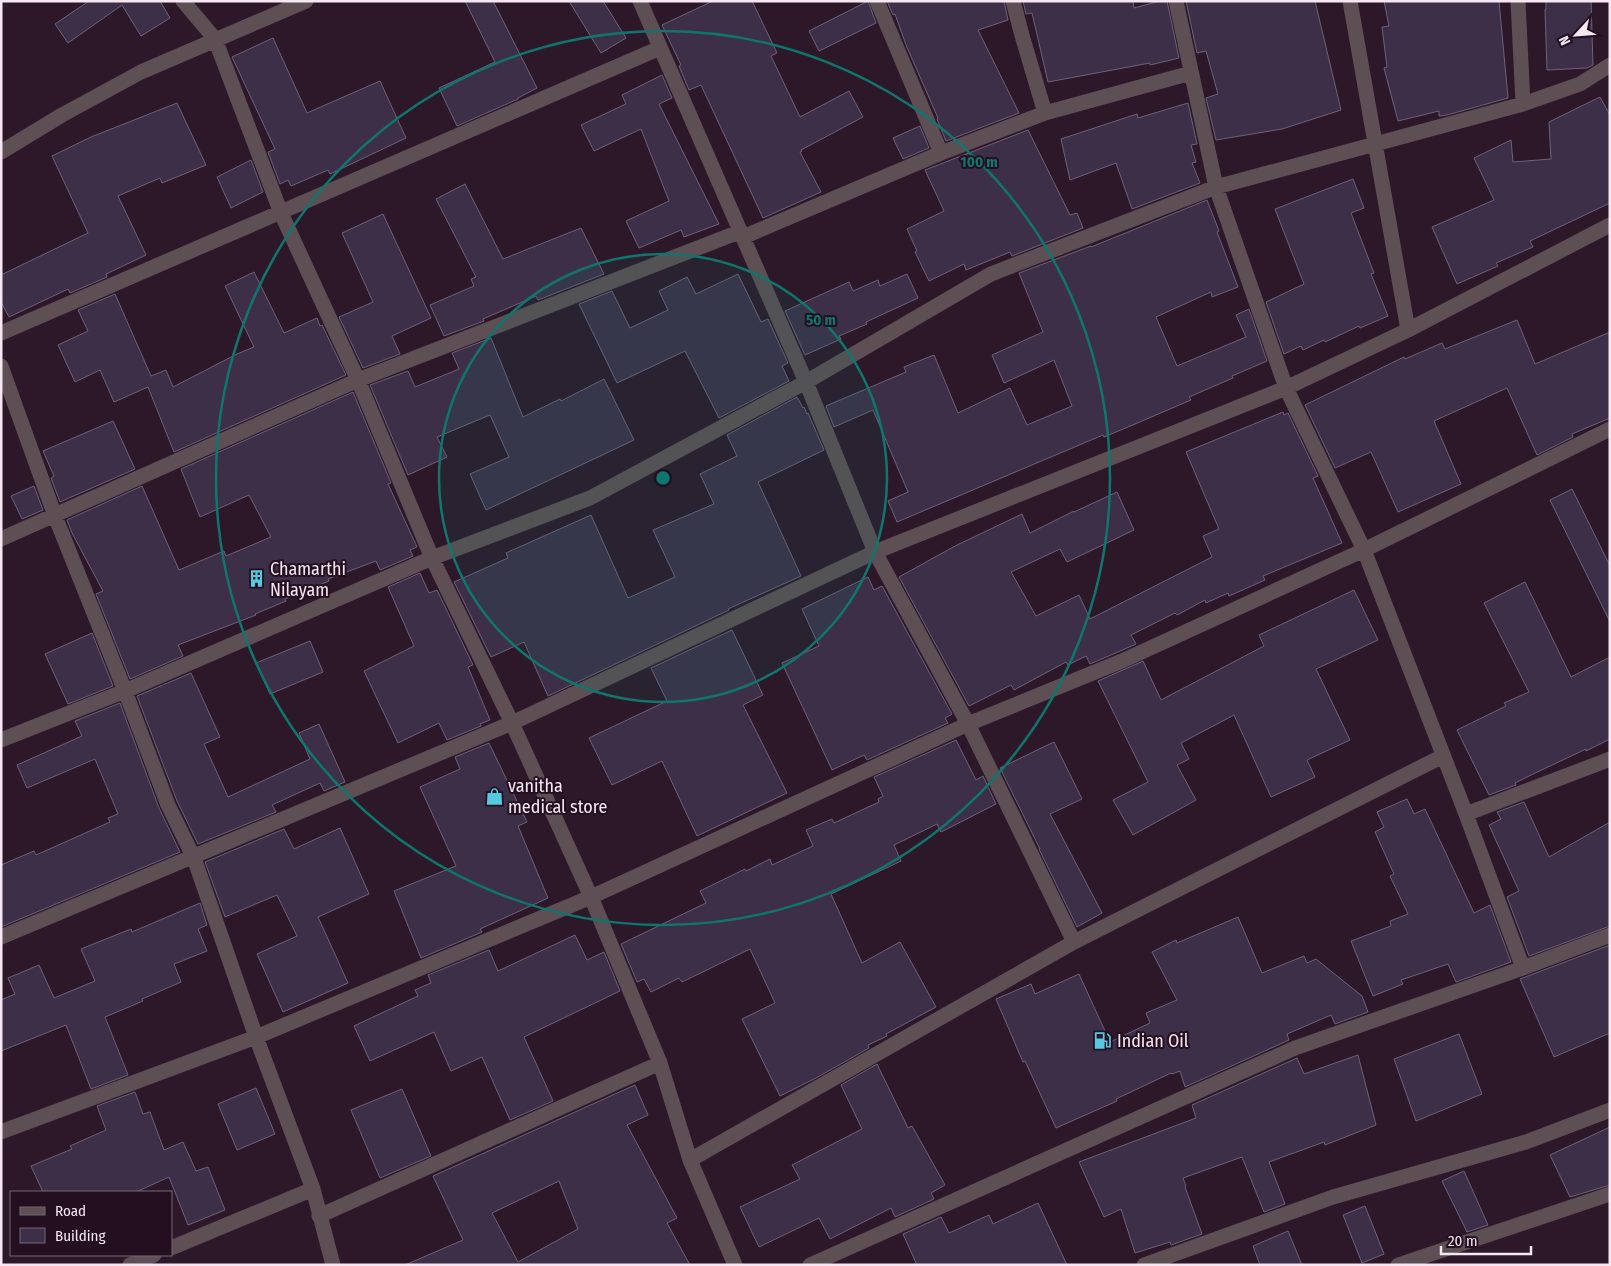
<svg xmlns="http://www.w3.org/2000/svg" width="1611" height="1266" viewBox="0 0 1611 1266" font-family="'Fira Sans Condensed',sans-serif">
	<rect width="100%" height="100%" fill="#2d182a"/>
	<path fill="#3d2f47" stroke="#6f617b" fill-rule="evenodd" d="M89,1H160L170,18L141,36L122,5L68,43L55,24Z
		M465,1H493L537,88L518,98V99L457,126L439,88L495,62Z
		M569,1H603L626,38L601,53Z
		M713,1H752L777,53L771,56L800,117L849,91L863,117L801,150L802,151L800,152L821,192L763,218L701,85L689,90L679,66L681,65L662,25Z
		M868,1L876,23L819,51L809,31Z
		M887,1H1004L1008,20L978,30L1019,113L946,141L937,119L938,118L906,45L895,14L893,15Z
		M1023,1H1133L1134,8L1160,1H1167L1179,58L1150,65V63L1048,82L1032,13L1026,14Z
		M1186,1H1315L1341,110L1282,129L1216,140L1206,98L1218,94L1206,51L1197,53Z
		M1384,1H1499L1508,98L1447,115L1439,116V111L1398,121L1384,68L1387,67L1382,27L1389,26Z
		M1546,1H1591L1593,65L1587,68L1547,70L1545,9H1546Z
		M273,38L307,113L380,81L406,138L330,174L328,170L291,186L288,180L280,184L268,152L275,149L232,57Z
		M662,75L672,98L659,104L719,224L684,237L681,230L639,248L626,221L669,201L641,129L594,151L581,125L626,104L622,95Z
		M1600,97L1610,115V203L1530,241L1533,247L1496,263L1498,266L1457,284L1432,227L1494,200L1474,158L1511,140L1513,162L1551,159L1549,122Z
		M177,103L206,165L162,183L160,178L118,196L146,255L106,274L107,277L70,293L68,289L9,317L1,302V275L88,233L52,156L91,137Z
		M1188,103L1197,144L1191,145L1196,162L1192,163L1200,183L1132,209L1116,163L1070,180L1061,139L1137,114L1138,118Z
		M920,126L929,148L903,159L893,138Z
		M1028,130L1070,215L1077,213L1083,228L1012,256L1010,252L966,270L964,264L929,281L915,252L917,251L907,229L944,211L925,170Z
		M251,160L263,192L231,208L217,177Z
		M1353,179L1364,208L1351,213L1374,273L1371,274L1388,316L1360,328L1359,326L1325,342L1324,340L1303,350L1301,346L1284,354L1266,302L1304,284L1275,209Z
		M465,184L503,259L581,228L604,274L538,300L536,296L483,319L484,321L444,336L430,305L474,286L471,279L476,277L436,199Z
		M1207,200L1219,231L1217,232L1238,287L1212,297L1211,292L1156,317L1177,366L1246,337L1236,315L1249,309L1267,361L1232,376L1233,378L1189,397L1191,400L1128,427L1104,437L1103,435L897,522L888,501L908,492L873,410L834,427L826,406L906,372L904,367L934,355L958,413L1010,388L1027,425L1072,406L1054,360L1004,383L992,355L1043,332L1019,273L1091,246V247Z
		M383,214L431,318L392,336L400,354L363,368L339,317L373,302L342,233Z
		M254,272L284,333L317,318L320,326L322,325L346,375L174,452L148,387L114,402L100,370L75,382L58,345L88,331L78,310L115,294L151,376L166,370L173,387L237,354L254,347L225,286Z
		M738,274L761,322L768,319L788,363L782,366L789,381L719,418L685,351L617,383L579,304L612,291L630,328L668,310L659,291L687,277L696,294Z
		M907,274L918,298L866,322L867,324L839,336L841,339L805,355L785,311L849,282L853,291L878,280L880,286Z
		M1517,320L1535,364L1610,332V418L1572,434L1573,437L1537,455L1507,388L1434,421L1461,484L1398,512L1371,452L1335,468L1305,405L1404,357L1405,359L1442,343L1445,349Z
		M491,338L523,417L560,399L561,401L604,379L634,440L486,510L470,474L509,457L490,415L437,437L447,457L408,475L370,385L408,371L415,387L459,369L452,353Z
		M353,392L391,483L388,484L417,547L410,550L413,556L380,570L376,561L328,579L329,581L285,599L286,601L255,614L256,615L178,645L183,656L130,679L96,594L103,591L72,533L67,520L142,486L179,570L224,551L226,556L271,537L249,495L200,517L181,469Z
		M797,397L803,408L804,407L807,414L808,413L824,450L758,482L801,576L728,609L729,610L548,696L524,642L491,657L454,582L508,558L506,553L591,515L628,598L675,577L653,530L714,504L700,474L737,456L727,435Z
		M1283,412L1284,415L1288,413L1318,476L1313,478L1342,543L1263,576L1265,580L1229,596L1228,593L1206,603L1205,600L1177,615L1175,613L1131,635L1136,644L1118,652L1090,664L1086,656L1068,665L1066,662L1014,690L1011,685L969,706L899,577L955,546L1022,514L1030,533L1074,511V512L1117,492L1134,530L1067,562L1060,549L1011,572L1036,616L1079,595L1090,619L1212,557L1203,536L1219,529L1186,452Z
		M113,421L135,469L60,502L51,478L54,476L43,451Z
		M34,486L43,510L22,519L11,496Z
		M1572,489L1610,566V622L1550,500Z
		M420,573L429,593L437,590L473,665L468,667L490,720L480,724L481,726L447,740L439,723L398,743L364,671L414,646L388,587Z
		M868,577L874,590L882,586L952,714L945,718L948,723L867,760L864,755L832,770L782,663L819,646L802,609Z
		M1525,582L1571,677L1610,657V739L1586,751V749L1529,776L1515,783L1516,785L1489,795L1457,730L1506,706L1504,703L1529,692L1484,603Z
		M1354,590L1378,640L1316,669L1350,740L1307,760L1315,777L1271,797L1234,715L1181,743L1189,759L1177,765L1196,800L1133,835L1113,800L1148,782L1098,681L1143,661L1161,700L1264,646L1259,635Z
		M732,630L763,695L743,705L787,793L697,836L662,761L612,785L589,738L667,701L651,668Z
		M92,633L113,686L68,704L45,654Z
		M310,641L323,672L270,694L256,663Z
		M191,673L220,737L204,744L228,797L310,759L299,733L319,724L345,782L324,791L320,783L272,805L276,812L198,844L177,801L137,696Z
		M120,703L159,808L180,852L1,927V865L34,851L36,855L110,822L108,818L118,814L95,759L27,788L17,765L82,736L75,721Z
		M956,740L976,780L983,776L996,804L941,832L937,824L894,845L901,861L831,894L862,963L900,942L936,1007L886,1034L887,1036L868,1045L869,1048L816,1078L780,1096L742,1019L775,1003L750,949L682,982L679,978L651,992L644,979L637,982L621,944L706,903L700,891L745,869L746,871L770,859L772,865L813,846L806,830L832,819L834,823L879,802L878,799L883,796L874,777Z
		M1054,742L1082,799L1050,814L1102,913L1077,927L1039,849H1040L1000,768Z
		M489,743L527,822L518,826L548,898L480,929L482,932L421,958L394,891L456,866L420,787L460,769L455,757Z
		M1407,799L1414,814L1425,809L1474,913L1490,905L1511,962L1456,982L1448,964L1401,980L1403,984L1373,996L1351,941L1391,926L1390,921L1408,914L1390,876L1394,874L1375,832L1384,827L1377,812Z
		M1524,802L1549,857L1610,822V926L1529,956L1507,897L1519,891L1489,825L1501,819L1497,812Z
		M340,828L369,894L318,917L348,983L283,1012L257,954L297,936L277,895L225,917L205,862L284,829L294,849Z
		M200,903L207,925L198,929L207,951L174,964L181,982L142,999L143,1001L105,1017L128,1075L91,1089L66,1025L1,1051V1000L15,994L8,978L39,965L54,998L95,981L81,949L131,929L132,932Z
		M1238,917L1262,973L1304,956L1307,963L1316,959L1362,996L1368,1012L1335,1024L1331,1015L1287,1034L1289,1040L1185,1087L1180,1071L1172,1074L1171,1073L1116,1099L1117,1101L1056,1128L1025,1061L1023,1062L996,999L1031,984L1035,994L1079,974L1110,1042L1150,1023L1146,1013L1177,1000L1152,952L1176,940L1177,943Z
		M575,935L587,960L604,952L620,991L524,1037L553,1101L510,1120L482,1057L451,1071L434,1032L370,1061L354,1026L418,996L415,990L431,983L428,975L489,950L498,971Z
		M1610,945V1033L1554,1057L1520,979Z
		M1459,1034L1482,1094L1416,1121L1394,1059Z
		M1358,1055L1376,1125L1325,1145L1324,1142L1269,1162L1285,1204L1264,1212L1242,1157L1183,1178L1186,1186L1185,1187L1202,1234L1171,1245L1170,1242L1135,1253L1121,1209L1104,1217L1079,1162L1196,1118L1192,1105L1297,1058L1304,1074Z
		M877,1064L908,1128L912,1126L945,1185L931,1193L934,1199L895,1217L891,1208L830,1239L819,1218L759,1247L740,1207L800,1179L792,1165L862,1129L841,1085Z
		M635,1085L648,1115L627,1125L677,1218L667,1223L690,1265H405L463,1240L433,1176ZM559,1181L578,1229L518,1262L492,1213Z
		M256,1088L275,1134L237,1150L218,1104Z
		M402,1089L431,1156L380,1178L351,1110Z
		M135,1092L143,1114L150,1112L164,1150L183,1142L196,1171L208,1167L225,1210L188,1225L169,1177L136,1192H43L31,1166L72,1149L70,1146L106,1130L97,1106Z
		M1610,1127V1185L1570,1197L1550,1155Z
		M1464,1171L1488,1225L1467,1232L1442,1181Z
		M1038,1203L1067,1265H917L903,1234L941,1217L949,1233L989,1215L993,1224Z
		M1365,1206L1384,1254L1362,1263L1343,1215Z
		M1288,1231L1302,1265H1260L1253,1246Z"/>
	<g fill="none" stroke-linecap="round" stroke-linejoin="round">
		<path stroke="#5d4f54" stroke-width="15" d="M183,1L215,39L281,213L358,380L432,558L512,723L591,897L660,1063L690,1160L735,1265
			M640,1L806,382L875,552L968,724L1074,942
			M877,1L941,153
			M1013,1L1023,39L1045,113
			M1176,1L1216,187L1286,388L1364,550L1466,814L1523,968
			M1350,1L1408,330
			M1518,1L1523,104
			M1,152L62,115L141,72L306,1
			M743,237L941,153L1045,113L1191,73
			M1,333L660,48
			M1,366L55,516L125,691L168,805L194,858L256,1037L313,1189L333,1265
			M1,539L358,380L739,232
			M1,740L125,691L432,558L590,498L806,382L991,274L1216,187L1523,104L1580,84L1610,65
			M1466,814L1610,759
			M1,937L512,723L875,552L1286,388L1408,330L1610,225
			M1,1132L256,1037L591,897L968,724L1122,661L1364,550L1610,429
			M690,1160L1074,942L1443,756
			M319,1216L660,1063
			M171,1248L313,1189
			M130,1265L154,1255
			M810,1265L1295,1048L1523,968L1610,935
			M1144,1265L1333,1197L1526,1142L1610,1110
			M1398,1265L1610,1194"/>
	</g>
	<circle cx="663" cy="478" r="224" fill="#0f766e" fill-opacity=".12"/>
	<g fill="none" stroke="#0f766e" stroke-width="2.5">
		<circle cx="663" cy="478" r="224"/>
		<circle cx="663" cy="478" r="447"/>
	</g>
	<defs>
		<symbol id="building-bare" viewBox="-9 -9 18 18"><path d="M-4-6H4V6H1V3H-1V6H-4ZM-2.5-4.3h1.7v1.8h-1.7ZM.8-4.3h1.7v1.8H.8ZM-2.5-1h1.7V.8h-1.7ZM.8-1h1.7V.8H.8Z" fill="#56c9e1" stroke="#230f20" stroke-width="2.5" paint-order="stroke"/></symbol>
		<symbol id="shop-bare" viewBox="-9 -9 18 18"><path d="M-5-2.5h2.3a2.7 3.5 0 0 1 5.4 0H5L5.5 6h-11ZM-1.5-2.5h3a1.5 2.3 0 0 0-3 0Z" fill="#56c9e1" stroke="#230f20" stroke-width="2.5" paint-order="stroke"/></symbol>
		<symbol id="fuel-bare" viewBox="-9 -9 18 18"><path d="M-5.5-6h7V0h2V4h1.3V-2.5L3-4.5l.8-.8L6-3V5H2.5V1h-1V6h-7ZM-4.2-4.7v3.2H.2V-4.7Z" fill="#56c9e1" stroke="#230f20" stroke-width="2.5" paint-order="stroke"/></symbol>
	</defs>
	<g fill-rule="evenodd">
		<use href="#building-bare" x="244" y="566" width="25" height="25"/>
		<use href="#shop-bare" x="482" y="784" width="25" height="25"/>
		<use href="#fuel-bare" x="1090" y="1028" width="25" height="25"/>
	</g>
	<g text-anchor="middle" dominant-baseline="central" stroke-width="4" stroke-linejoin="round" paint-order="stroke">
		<g font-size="18" fill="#f6e7f3" stroke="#230f20" text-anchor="start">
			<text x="270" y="569">Chamarthi<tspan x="270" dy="21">Nilayam</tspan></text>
			<text x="508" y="786">vanitha<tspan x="508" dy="21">medical store</tspan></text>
			<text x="1117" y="1041">Indian Oil</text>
		</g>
	</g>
	<circle cx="663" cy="478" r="8" fill="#0f766e" stroke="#230f20" stroke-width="2.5"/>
	<g font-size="15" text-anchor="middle" font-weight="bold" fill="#0f766e" stroke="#230f20" stroke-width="4" stroke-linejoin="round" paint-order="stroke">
		<text x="979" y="167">100 m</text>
		<text x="821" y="325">50 m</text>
	</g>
	<rect width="1611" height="1266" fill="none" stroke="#f6e7f3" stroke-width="5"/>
	<rect x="10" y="1191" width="162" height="65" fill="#230f20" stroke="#776574"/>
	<rect x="20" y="1207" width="25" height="8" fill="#5d4f54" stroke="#776574"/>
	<text x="55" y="1216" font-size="15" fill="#f6e7f3">Road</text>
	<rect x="20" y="1228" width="25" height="15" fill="#3d2f47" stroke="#776574"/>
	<text x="55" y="1241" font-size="15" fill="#f6e7f3">Building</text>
	<g transform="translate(1576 35) rotate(244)" stroke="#230f20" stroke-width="4" paint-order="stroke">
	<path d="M0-4L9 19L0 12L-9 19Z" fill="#f6e7f3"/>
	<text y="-8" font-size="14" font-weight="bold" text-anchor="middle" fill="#f6e7f3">N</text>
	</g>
	<path d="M1441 1246v8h90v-8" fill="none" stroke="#f6e7f3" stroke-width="2.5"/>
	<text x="1448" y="1246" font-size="15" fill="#f6e7f3" stroke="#230f20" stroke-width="4" paint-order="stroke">20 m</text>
</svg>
